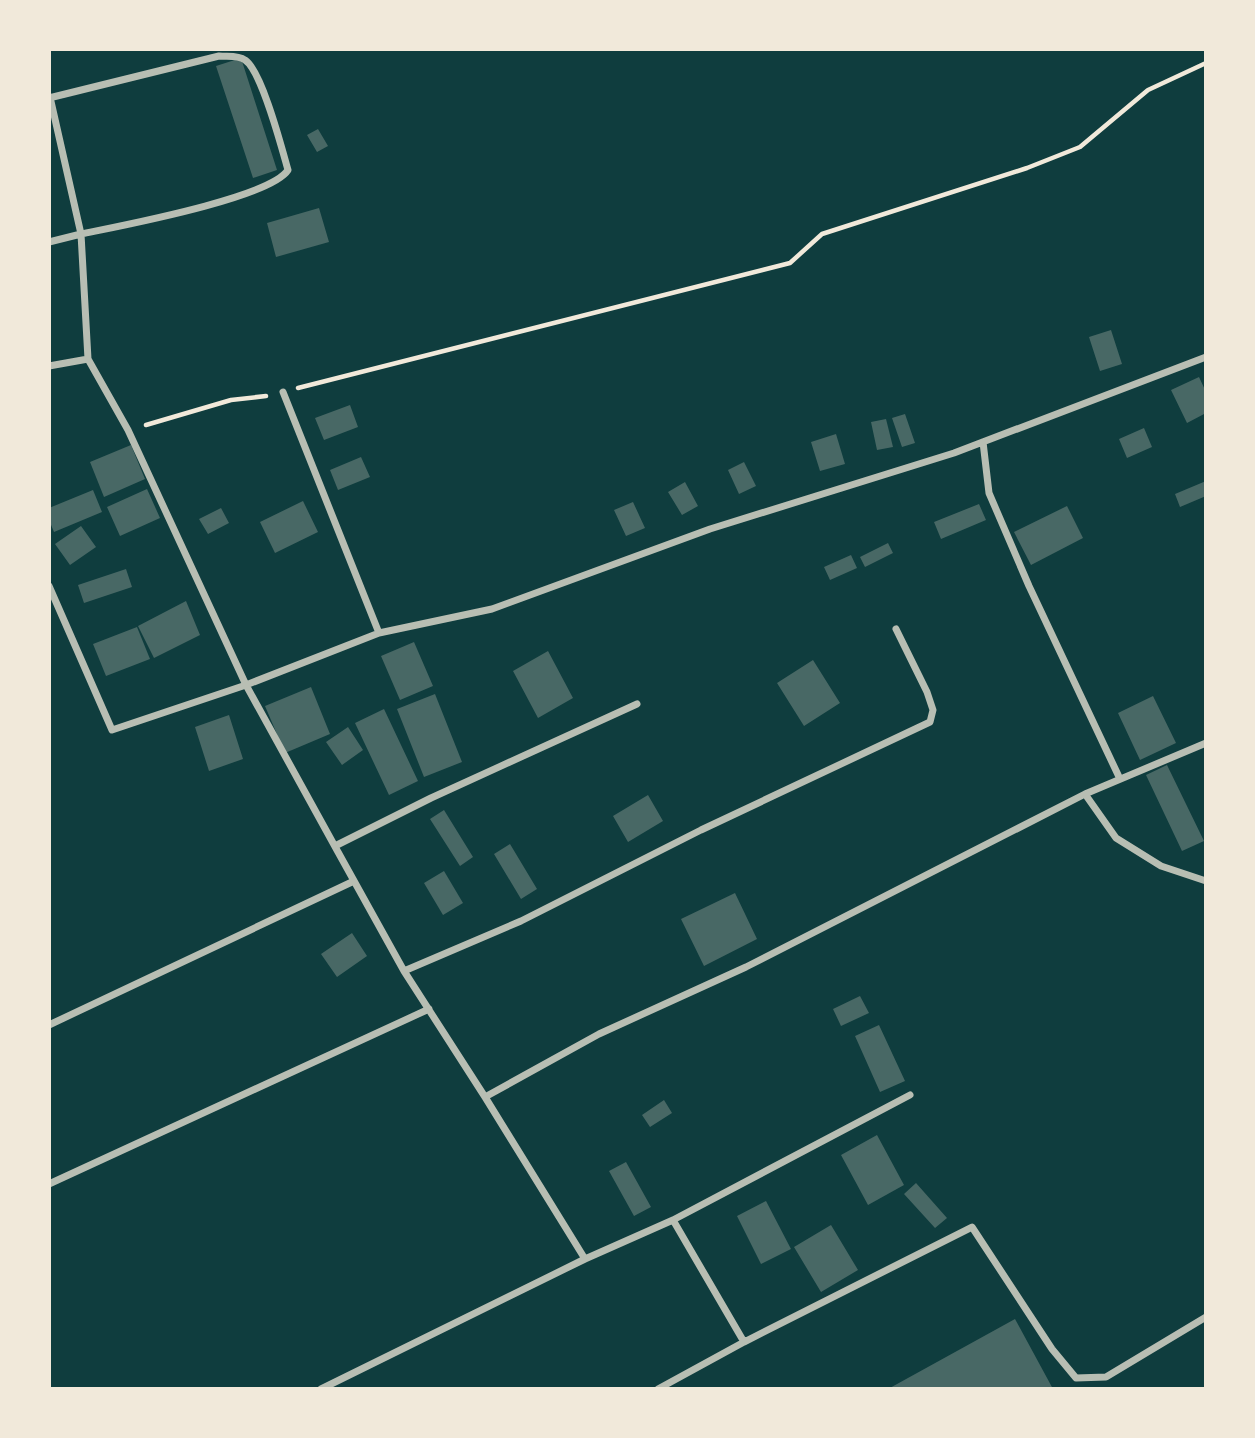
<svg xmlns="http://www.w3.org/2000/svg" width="1255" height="1438" viewBox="0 0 1255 1438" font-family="Karla,sans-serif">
	<rect width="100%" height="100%" fill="#0f3d3e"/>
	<path fill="#486865" d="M241,58L277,170L253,178L216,66Z
		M318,129L328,146L317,152L307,135Z
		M319,208L329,242L276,257L267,223Z
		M1111,330L1122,364L1100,371L1089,337Z
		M1199,377L1206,392V413L1187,423L1171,390Z
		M350,405L358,427L324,440L315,418Z
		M905,414L915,443L902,447L892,418Z
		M886,419L893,447L877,450L871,422Z
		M1144,428L1152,447L1127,458L1119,439Z
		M836,434L845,464L820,471L811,442Z
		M131,445L145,479L104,497L90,462Z
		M361,457L370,477L338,490L330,470Z
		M744,462L756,486L739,494L728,470Z
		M1206,481V496L1180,507L1175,494Z
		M685,482L698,506L682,515L668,492Z
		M147,489L160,518L120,536L107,507Z
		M93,490L102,512L54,532L49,520V508Z
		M303,501L318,532L275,553L260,522Z
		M633,502L645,528L626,536L614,510Z
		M979,504L986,520L941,539L934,522Z
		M1067,506L1083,538L1031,565L1014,532Z
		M221,508L229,523L208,534L199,519Z
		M81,526L96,547L70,565L55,544Z
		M888,543L893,553L865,567L860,557Z
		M851,555L857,568L830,580L824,567Z
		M126,569L132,587L84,603L78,585Z
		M186,601L200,635L154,658L138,626Z
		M137,627L150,659L106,676L93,644Z
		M414,642L433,686L400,700L381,656Z
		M548,651L573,698L538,718L513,671Z
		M813,660L840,703L804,726L777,683Z
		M311,687L330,734L285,753L265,706Z
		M435,694L462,762L424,777L397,709Z
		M1153,696L1176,743L1140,760L1118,713Z
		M384,709L418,781L389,795L355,723Z
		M229,715L243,759L209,771L195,727Z
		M348,727L363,750L342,765L326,742Z
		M1167,765L1204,841L1182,851L1146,775Z
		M648,795L663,821L628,842L613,816Z
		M444,810L473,857L460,866L430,819Z
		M510,844L537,889L521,899L494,854Z
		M444,871L463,903L443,915L424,883Z
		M735,893L757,939L704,966L681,919Z
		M352,933L367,956L337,977L321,954Z
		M860,996L869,1013L841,1026L833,1009Z
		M879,1025L905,1081L880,1092L855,1036Z
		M664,1100L672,1113L650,1127L642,1115Z
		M877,1135L904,1185L868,1205L841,1155Z
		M626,1162L651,1207L634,1216L609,1171Z
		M916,1183L947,1218L935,1228L904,1194Z
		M766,1201L791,1249L761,1264L737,1216Z
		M831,1225L858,1270L821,1292L794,1247Z
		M1015,1319L1053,1389H888Z"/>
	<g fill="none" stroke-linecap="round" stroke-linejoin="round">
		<path stroke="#f1e9da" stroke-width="4.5" d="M298,388L790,263L822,234L1027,168L1080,147L1148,90L1206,63
			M146,425L231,400L266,396"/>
		<path stroke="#b8beb3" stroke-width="7" d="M49,98L219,56C227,57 238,55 245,60C262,71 282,149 288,170C270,198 119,226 81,234L88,359
			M49,242L81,234L50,97
			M49,366L88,359L128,430L246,685L338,852L404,971L485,1097L585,1259
			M283,392L379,633
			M983,442L989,493L1029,586L1120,779
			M49,586L112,730L246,685L379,633L492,609L710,529L954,453L1206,357
			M1085,794L1116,838L1161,866L1206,881
			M335,846L431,798L637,704
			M404,971L521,921L701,830L930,722L933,710L927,692L896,629
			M49,1025L354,881
			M485,1097L599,1034L746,967L1085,794L1206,743
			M49,1184L429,1009
			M673,1220L744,1342
			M321,1389L585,1259L673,1220L910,1095
			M658,1389L744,1342L972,1227L1052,1349L1076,1378L1106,1377L1206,1317"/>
	</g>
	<rect width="1255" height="1438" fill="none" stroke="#f1e9da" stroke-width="102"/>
</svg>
